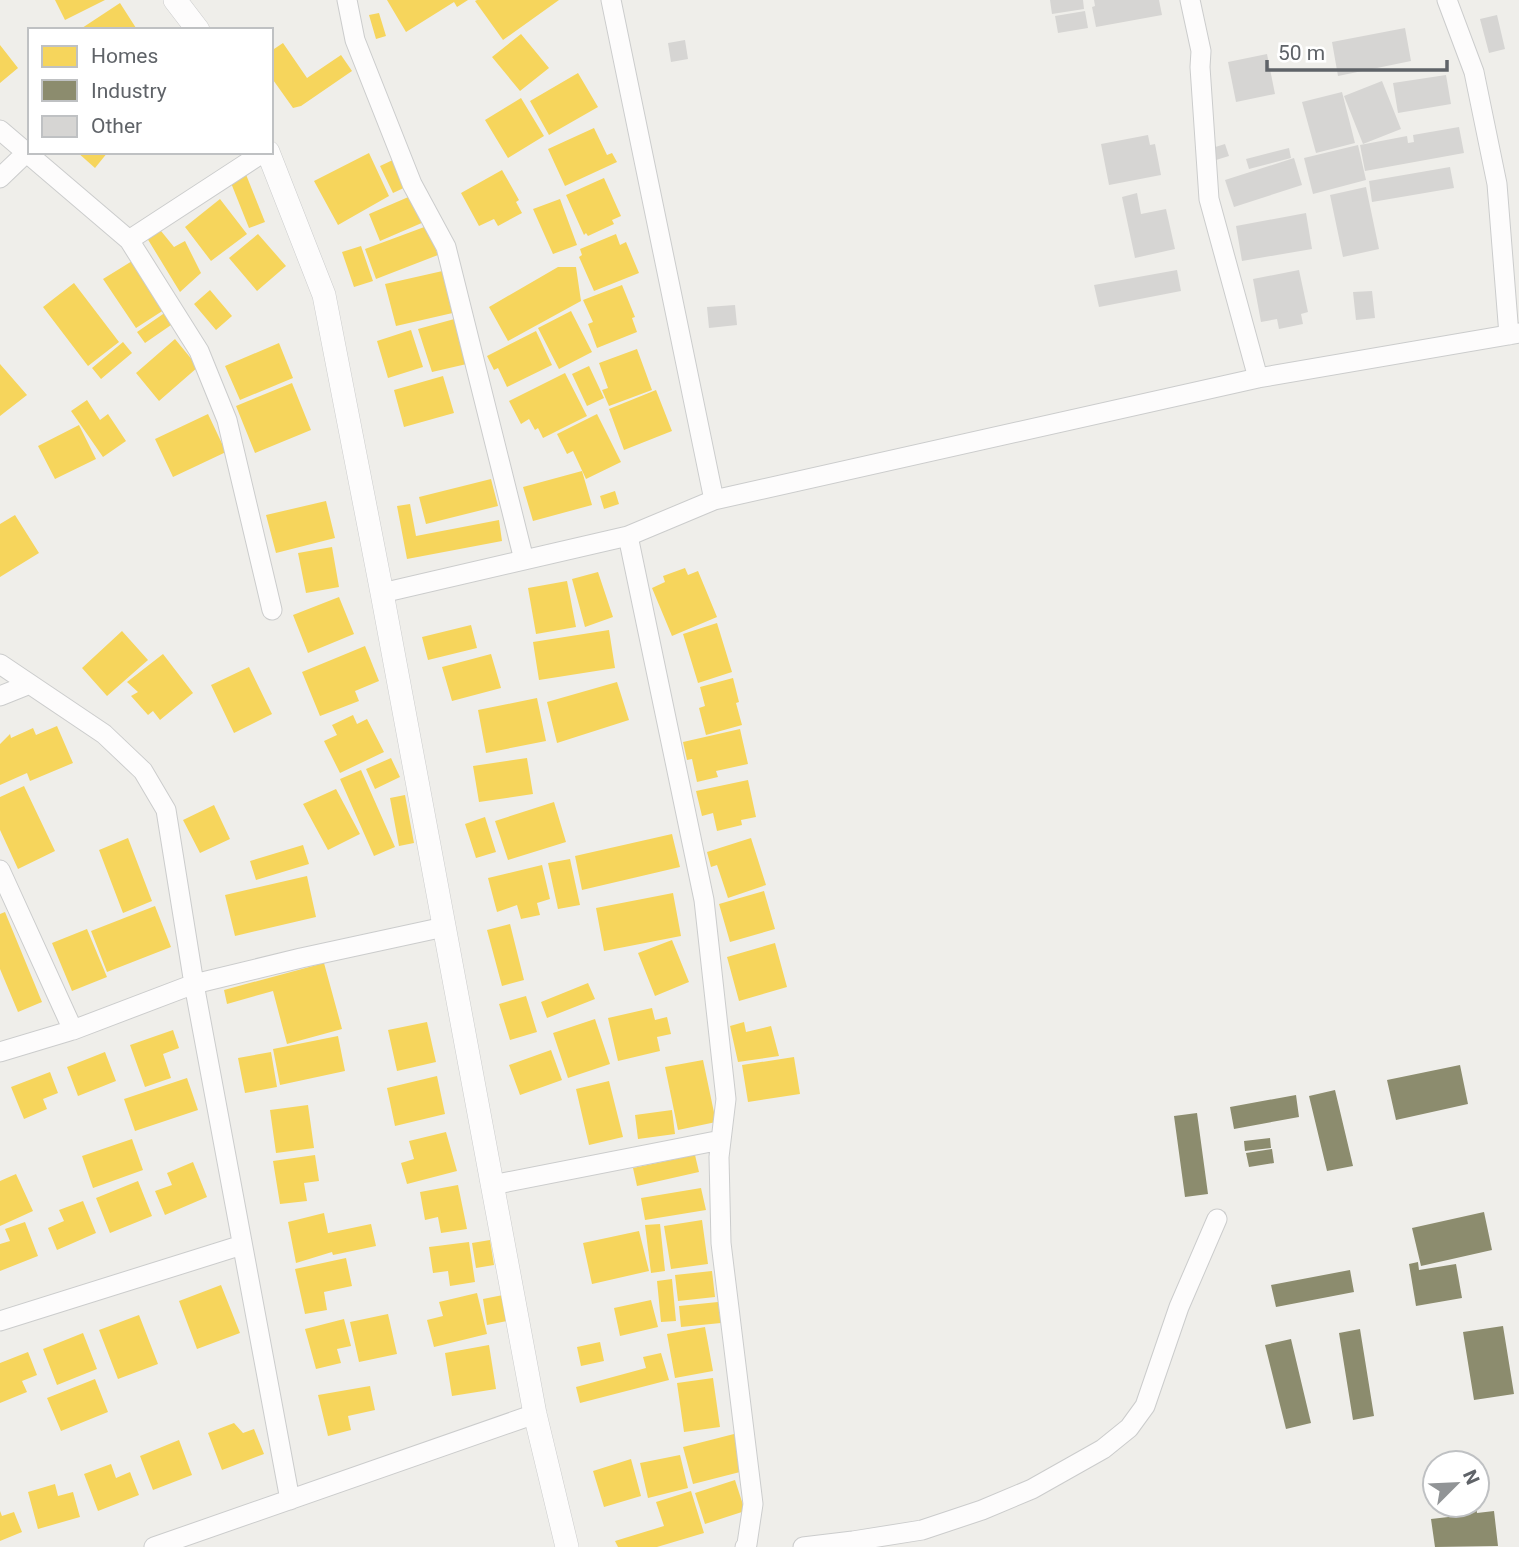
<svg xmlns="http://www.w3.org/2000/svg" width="1519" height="1547" viewBox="0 0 1519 1547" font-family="Roboto,sans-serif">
	<rect width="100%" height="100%" fill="#efeeea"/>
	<path fill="#f6d55c" d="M55,0H105L65,20Z
		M387,0H468L457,7L454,2L406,32Z
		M477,0H559L503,40L475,1Z
		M120,3L136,28L134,30H79Z
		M379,13L386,36L376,39L369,15Z
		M521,34L549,68L520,91L492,57Z
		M283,43L307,78L341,55L352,71L301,106L293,108L271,77V51Z
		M0,45L18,68L0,83Z
		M578,73L598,107L549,135L530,101Z
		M521,98L544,136L508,158L485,120Z
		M594,128L607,155L612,153L617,162L565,186L548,149Z
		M77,152H108L95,168Z
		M369,153L389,196L338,225L314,181Z
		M395,159L408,186L393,193L380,166Z
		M502,170L519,200L516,202L522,213L498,226L494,219L479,226L461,193Z
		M245,172L265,222L249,228L229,178Z
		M604,178L621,216L612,220L614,224L588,236L586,233L584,235L566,195Z
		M413,195L424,222L380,241L369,214Z
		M220,199L247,234L211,261L185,227Z
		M560,199L577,245L553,254L533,209Z
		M427,226L438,255L376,279L365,249Z
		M161,231L174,247L185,241L201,273L180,292L147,238Z
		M258,234L286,266L257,291L229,258Z
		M616,234L620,245L626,242L639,273L594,291L579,257L582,255L580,249Z
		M361,246L373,281L354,287L342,252Z
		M137,258L167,308L136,328L103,279Z
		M558,267H576L581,301L508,341L489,307Z
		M447,270L457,312L396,326L385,284Z
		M74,283L119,342L88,366L43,307Z
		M622,285L635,317L632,318L637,332L597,348L588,324L593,322L583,300Z
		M210,290L232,316L216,330L194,304Z
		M571,311L592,352L559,369L538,328Z
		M166,312L174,323L145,343L137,332Z
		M458,318L471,363L432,372L418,329Z
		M411,330L423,367L388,378L377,341Z
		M536,331L552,365L507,387L498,368L494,370L487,356Z
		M175,339L198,367L159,401L136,373Z
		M123,342L132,353L101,379L92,368Z
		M279,343L293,378L240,400L225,366Z
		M637,349L652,390L609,406L602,390L608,388L599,363Z
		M0,364L27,395L0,416Z
		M589,366L604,398L587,406L572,374Z
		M565,373L587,416L543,438L538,428L535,430L529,419L521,424L509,401Z
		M443,376L454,413L404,427L394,390Z
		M292,383L311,430L255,453L236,406Z
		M656,390L672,431L624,450L609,409Z
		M87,400L100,420L108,414L126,441L103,457L71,411Z
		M208,414L226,452L173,477L155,439Z
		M597,414L621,462L586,479L573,451L567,454L557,434Z
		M79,425L96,459L55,479L38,446Z
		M582,471L592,505L533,521L523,487Z
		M491,479L498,506L426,524L419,497Z
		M615,491L619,504L604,509L600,496Z
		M326,501L335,538L276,553L266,515Z
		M410,504L416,536L499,520L502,541L407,559L397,506Z
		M15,515L39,553L0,577V524Z
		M332,547L339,587L306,593L298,553Z
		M685,568L688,575L698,571L717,617L672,636L652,588L665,582L663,576Z
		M598,572L613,617L585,627L572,579Z
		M567,581L576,627L536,634L528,588Z
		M339,597L354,634L308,653L293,615Z
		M717,623L732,672L698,683L683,634Z
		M471,625L477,648L428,660L422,637Z
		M609,630L615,668L539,680L533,642Z
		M122,631L148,660L107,696L82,668Z
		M365,646L379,681L355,691L359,701L320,716L302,672Z
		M163,654L193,693L160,720L153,711L148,715L131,696L138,692L127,682Z
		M491,654L501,688L452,701L442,667Z
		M249,667L272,714L234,733L211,685Z
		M733,678L739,702L736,703L742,725L706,735L699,708L705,706L700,687Z
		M617,682L629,720L557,743L547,702Z
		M537,698L546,741L486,753L478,710Z
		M353,715L357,724L367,719L384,752L340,773L324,741L337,735L332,725Z
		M57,726L73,763L30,781L27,773L0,785V744L10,734L11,738L33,728L36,735Z
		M740,729L748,764L716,771L718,777L697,782L692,759L687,760L683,742Z
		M391,758L400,777L375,789L366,769Z
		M527,758L533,794L479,802L473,766Z
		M361,770L395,847L374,856L340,779Z
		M748,780L756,817L741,820L742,825L717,831L713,813L702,816L696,791Z
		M24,786L55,851L18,869L0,830V797Z
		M336,789L360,834L328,850L303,804Z
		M405,795L414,843L399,846L390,798Z
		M554,802L566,842L508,860L495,821Z
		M214,805L230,839L200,853L183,820Z
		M485,817L496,852L476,858L465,824Z
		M672,834L680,867L582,890L575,856Z
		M128,838L152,901L123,913L99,850Z
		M751,838L766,885L728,898L717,865L711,867L707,852Z
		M303,845L309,864L256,880L250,861Z
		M570,859L580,905L558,909L548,863Z
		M542,865L550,899L537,903L540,915L521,919L517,905L497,912L488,878Z
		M307,876L316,917L235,936L225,895Z
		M764,891L775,929L730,942L719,904Z
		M673,893L681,936L604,951L596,908Z
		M155,906L171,947L107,972L91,931Z
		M5,912L42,1002L18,1012L0,969V914Z
		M510,924L524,980L502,986L487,930Z
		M87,929L107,977L72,991L52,943Z
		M672,940L689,982L655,996L638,953Z
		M775,943L787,987L739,1001L727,957Z
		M324,963L342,1029L287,1044L273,991L227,1004L224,990Z
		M588,983L595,999L547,1018L541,1002Z
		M526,996L537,1032L510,1040L499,1004Z
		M652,1008L655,1020L667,1017L671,1034L657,1037L660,1051L618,1061L608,1018Z
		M595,1019L610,1064L568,1078L553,1033Z
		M427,1022L436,1062L397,1071L388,1030Z
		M744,1022L746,1032L771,1026L779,1056L738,1062L730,1026Z
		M173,1030L179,1048L163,1054L171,1078L145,1087L130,1045Z
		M338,1036L345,1071L280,1085L273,1049Z
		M551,1050L562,1080L520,1095L509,1065Z
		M105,1052L116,1081L78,1096L67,1067Z
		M271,1052L277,1087L245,1093L238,1058Z
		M794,1057L800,1094L748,1102L742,1065Z
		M703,1060L716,1122L678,1130L665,1067Z
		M50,1072L58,1093L43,1099L47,1109L24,1119L11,1087Z
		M437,1076L445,1114L395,1126L387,1088Z
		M187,1078L198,1110L135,1131L124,1099Z
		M609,1081L623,1137L589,1145L576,1089Z
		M308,1105L314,1148L276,1153L270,1110Z
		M672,1110L675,1134L638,1139L635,1115Z
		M446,1132L457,1171L407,1184L401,1163L414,1159L409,1141Z
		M132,1139L143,1170L93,1188L82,1156Z
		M315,1155L319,1181L304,1183L307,1201L280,1204L273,1161Z
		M695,1155L699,1172L637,1186L633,1168Z
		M193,1162L207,1197L165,1215L155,1191L172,1185L167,1173Z
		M16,1174L33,1211L0,1226V1181Z
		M138,1181L152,1216L110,1233L96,1198Z
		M458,1185L467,1229L441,1233L438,1217L425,1220L420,1192Z
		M701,1188L706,1210L645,1220L641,1198Z
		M83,1201L96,1233L57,1250L48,1228L64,1221L59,1210Z
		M324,1213L328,1233L371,1224L376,1246L333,1255L332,1252L296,1263L288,1222Z
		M702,1220L708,1264L671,1269L664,1226Z
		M25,1222L38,1256L0,1271V1244L10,1241L5,1229Z
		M660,1224L665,1271L651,1273L645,1225Z
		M639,1231L649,1271L592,1284L583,1243Z
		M490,1240L494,1265L476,1268L472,1243Z
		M469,1242L475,1282L450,1286L448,1271L433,1273L429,1247Z
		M346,1258L352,1286L324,1292L327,1310L305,1314L295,1269Z
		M712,1271L715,1297L678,1301L675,1275Z
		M672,1279L676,1321L661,1322L657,1281Z
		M221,1285L240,1333L197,1349L179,1301Z
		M477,1293L487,1334L434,1347L427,1320L443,1316L439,1302Z
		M503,1295L507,1321L487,1325L483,1299Z
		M651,1300L658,1327L620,1336L614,1308Z
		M718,1302L721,1323L681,1327L679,1306Z
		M388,1314L397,1354L359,1362L350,1322Z
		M139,1315L158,1364L118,1379L99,1330Z
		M344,1319L351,1346L337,1349L341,1363L316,1369L305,1329Z
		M705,1327L713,1371L675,1378L667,1334Z
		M83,1333L97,1369L57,1385L43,1349Z
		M600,1342L604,1361L581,1366L577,1347Z
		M489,1345L496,1389L452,1396L445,1353Z
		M28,1352L37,1375L22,1381L27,1392L0,1403V1363Z
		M661,1353L669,1380L580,1403L576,1387L646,1368L643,1357Z
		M713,1378L720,1427L684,1432L677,1383Z
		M95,1379L108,1412L61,1431L47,1398Z
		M370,1386L375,1410L348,1416L351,1430L328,1436L318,1395Z
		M234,1423L243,1433L254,1429L264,1454L222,1470L208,1433Z
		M734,1434L744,1471L693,1484L683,1447Z
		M179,1440L192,1475L153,1490L140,1456Z
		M680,1455L688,1488L648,1498L640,1463Z
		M631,1459L641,1496L604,1507L593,1471Z
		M111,1464L116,1478L130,1472L139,1495L98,1511L84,1474Z
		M735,1480L745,1511L705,1524L695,1493Z
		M55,1484L58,1496L73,1492L80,1517L38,1529L28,1492Z
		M691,1491L704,1533L657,1547H618L615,1541L664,1526L656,1502Z
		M0,1511L2,1516L14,1512L22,1532L0,1541Z"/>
	<path fill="#8c8c6e" d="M1460,1065L1468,1104L1396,1120L1387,1080Z
		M1335,1090L1353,1166L1327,1171L1309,1096Z
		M1296,1095L1299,1117L1234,1129L1230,1107Z
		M1197,1113L1208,1194L1185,1197L1174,1116Z
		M1270,1138L1271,1148L1245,1151L1244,1141Z
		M1272,1149L1274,1163L1249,1167L1246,1153Z
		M1484,1212L1492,1250L1421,1266L1412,1228Z
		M1418,1262L1419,1270L1456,1264L1462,1298L1416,1306L1409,1264Z
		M1350,1270L1354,1292L1276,1307L1271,1285Z
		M1503,1326L1514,1394L1474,1400L1463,1332Z
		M1360,1329L1374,1416L1353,1420L1339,1333Z
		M1291,1339L1311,1423L1286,1429L1265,1345Z
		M1476,1505L1477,1513L1494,1511L1498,1546L1435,1547L1431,1519L1457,1516V1508Z"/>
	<path fill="#d6d5d3" d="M1050,0H1083L1084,9L1052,14Z
		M1094,0H1159L1162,15L1096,27L1092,7L1095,6Z
		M1085,11L1088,28L1058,33L1055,16Z
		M1497,15L1505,49L1489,53L1480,19Z
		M1405,28L1411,61L1338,76L1332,42Z
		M685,40L688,59L671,62L668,43Z
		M1267,54L1275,94L1236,102L1228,62Z
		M1446,75L1451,104L1398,113L1393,83Z
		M1382,81L1401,129L1363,144L1344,96Z
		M1342,92L1355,143L1316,153L1302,102Z
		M1459,127L1464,153L1365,171L1360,145L1407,136L1408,143L1414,142L1413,135Z
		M1148,135L1150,145L1155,144L1161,175L1109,185L1101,144Z
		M1225,144L1229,156L1216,160L1212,148Z
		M1358,145L1366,180L1313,194L1304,158Z
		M1289,148L1291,158L1249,169L1246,159Z
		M1294,158L1302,185L1234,207L1225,180Z
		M1450,167L1454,188L1372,202L1369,181Z
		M1366,187L1379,249L1343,257L1330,195Z
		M1137,193L1141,214L1166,209L1175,249L1135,258L1122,197Z
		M1306,213L1312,249L1242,261L1236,226Z
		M1177,270L1181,291L1099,307L1094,285Z
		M1299,270L1308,312L1301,314L1303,324L1279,329L1277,319L1261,322L1253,279Z
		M1372,291L1375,318L1356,320L1353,292Z
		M735,305L737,325L709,328L707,307Z"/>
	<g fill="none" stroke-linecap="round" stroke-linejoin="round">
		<defs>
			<path id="minor" d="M347,0L355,40L412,184L446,247L524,560
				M611,0L714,500
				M1190,0L1201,51L1200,67L1209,199L1258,378
				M1447,0L1474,72L1497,184L1509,335
				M0,130L129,240L199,351L227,420L272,610
				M0,178L26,153
				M129,240L264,152
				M628,536L704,900L726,1099L719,1157L721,1243L753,1504L747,1544L745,1547
				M382,593L628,536L714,500L1258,378L1519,333
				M0,664L104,734L143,771L166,810L194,984L290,1500
				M0,696L30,684
				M0,870L73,1030
				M0,1052L73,1030L194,984L301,958L444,927
				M492,1185L721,1140
				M0,1321L242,1245
				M154,1547L535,1414
				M803,1547L853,1541L922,1530L982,1510L1032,1489L1103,1449L1129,1428L1145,1406L1179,1307L1217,1219"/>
			<path id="tertiary" d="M175,0L198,30
				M268,152L324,295L382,593L535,1414L567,1547"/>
		</defs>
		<use href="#minor" stroke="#cbcccc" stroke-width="21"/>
		<use href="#tertiary" stroke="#cbcccc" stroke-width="24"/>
		<use href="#minor" stroke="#fdfcfc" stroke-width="19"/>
		<use href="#tertiary" stroke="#fdfcfc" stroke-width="23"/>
	</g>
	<rect x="28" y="28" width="245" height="126" fill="#ffffff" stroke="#bfc1c3" stroke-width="2"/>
	<rect x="42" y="46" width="35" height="21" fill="#f6d55c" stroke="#bfc1c3" stroke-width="2"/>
	<text x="91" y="63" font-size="21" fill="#5f6368">Homes</text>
	<rect x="42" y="80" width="35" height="21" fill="#8c8c6e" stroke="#bfc1c3" stroke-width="2"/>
	<text x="91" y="98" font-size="21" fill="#5f6368">Industry</text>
	<rect x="42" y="116" width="35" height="21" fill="#d6d5d3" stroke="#bfc1c3" stroke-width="2"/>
	<text x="91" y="133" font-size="21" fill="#5f6368">Other</text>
	<g transform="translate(1456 1484) rotate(66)"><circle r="33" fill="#ffffff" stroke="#bfc1c3" stroke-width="2"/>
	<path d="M0-5L12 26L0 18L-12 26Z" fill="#919496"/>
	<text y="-10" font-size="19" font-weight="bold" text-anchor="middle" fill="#5f6368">N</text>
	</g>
	<path d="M1267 60v10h180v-10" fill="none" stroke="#5f6368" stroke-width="3.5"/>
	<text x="1278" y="60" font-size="21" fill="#5f6368" stroke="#ffffff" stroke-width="5" paint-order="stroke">50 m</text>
</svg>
